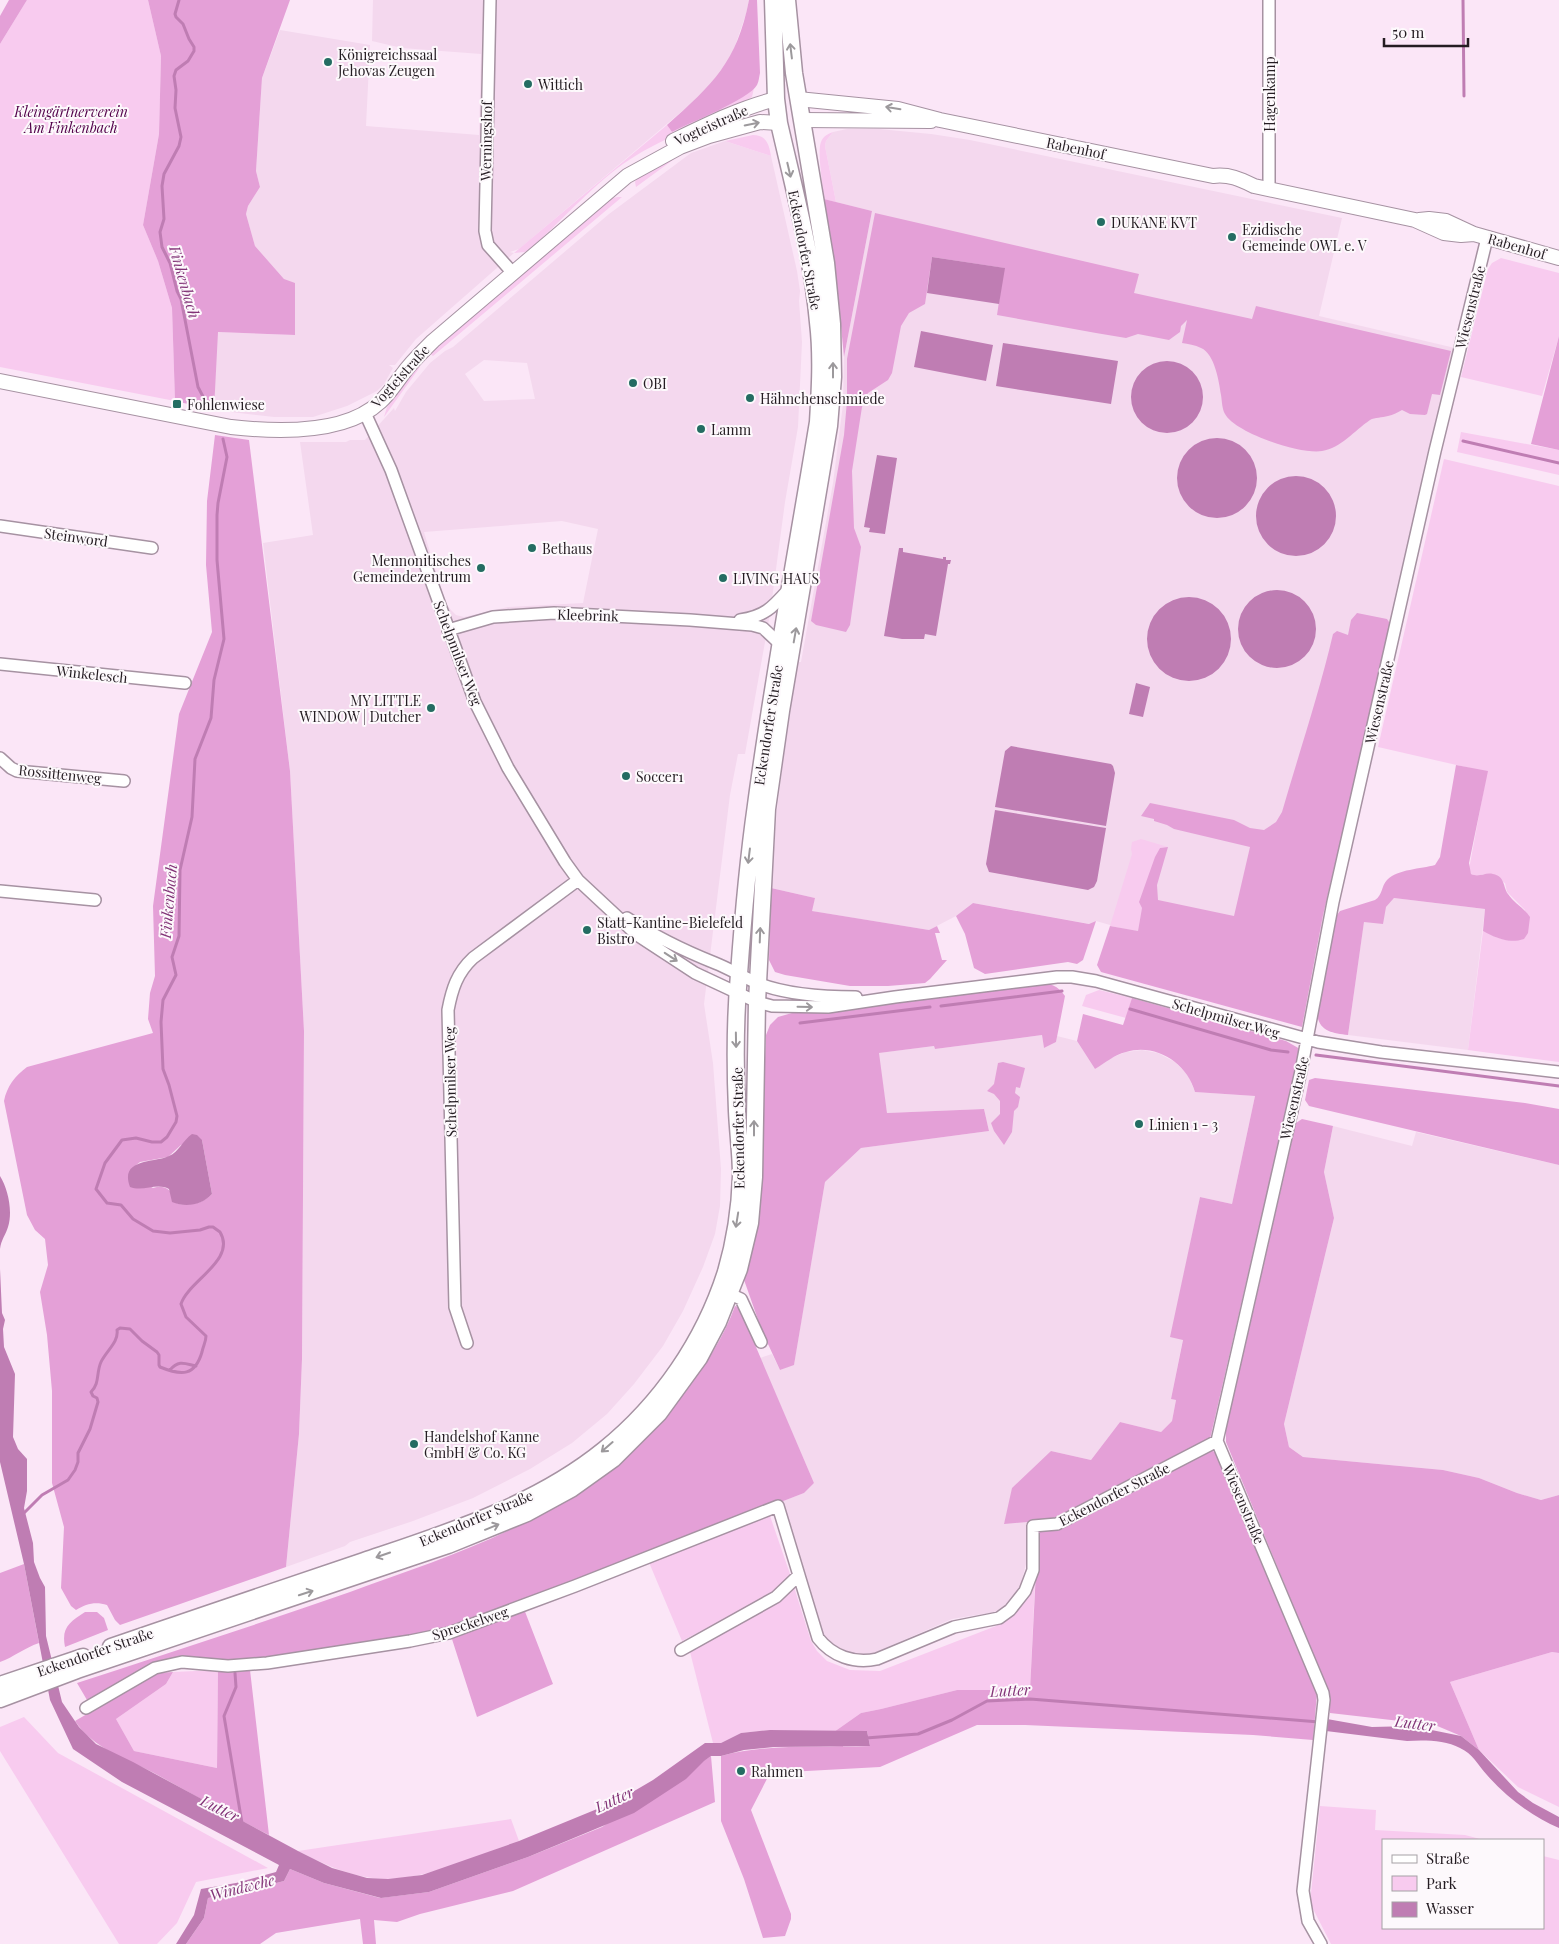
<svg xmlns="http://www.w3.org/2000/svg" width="1559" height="1944" viewBox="0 0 1559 1944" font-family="'Playfair Display',serif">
	<rect width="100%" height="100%" fill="#fbe6f7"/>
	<path fill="#f4d8ee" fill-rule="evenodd" d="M373,0H749L746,14L733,52L723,70L700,96L519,249L510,252L514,253L416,339L395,365H389L393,368L384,384L377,391L347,406L313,417H274L214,410L217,332L295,335L284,279L255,246L246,214L248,206L260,187L256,171L262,78L280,30L370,45L366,126L479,135L481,54L402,48L372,41Z
		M847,129H879L931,134L970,140L1342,218L1319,316L1455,348L1313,962L1124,929L1096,921L1090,924L973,903L956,916L929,930L811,911L815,898L771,888L777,810L788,722L798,662H801L833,483L843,404L844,357L872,211L836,202L825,146L826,141L833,132Z
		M725,141L771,156L797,271L800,291L799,301L802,342L798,427L785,502L770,614L745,754H738L730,795L704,1004L713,1063L721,1169L720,1206L715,1234L703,1267L683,1311L663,1346L634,1384L607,1414L572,1443L530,1469L473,1498L413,1521L350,1542L345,1546L286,1567L299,1434L302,1359L304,1031L290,771L263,543L313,535L300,442H346L350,440H365L394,408L395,411L406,392L430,363L445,351L453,347L609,214L691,153ZM484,360L527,363L535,399L484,401L465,374ZM562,521L598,529L583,603L508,607L464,617L456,615L451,610L445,602L424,532Z
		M1394,898L1485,909L1468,1050L1348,1035L1364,921L1386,907Z
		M1042,1035L1044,1048L1056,1042L1057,1036L1077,1041L1095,1069L1111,1058L1126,1052L1142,1050L1158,1053L1175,1062L1188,1075L1195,1092L1255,1096L1232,1204L1200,1197L1171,1336L1183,1339L1171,1399L1176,1400L1172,1421L1161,1432L1120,1422L1091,1460L1051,1451L1004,1523L1028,1522L1027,1560L1020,1587L1012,1599L1002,1608L994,1612L952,1619L874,1653L861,1654L847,1652L828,1641L822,1633L780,1502L804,1493L814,1483L760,1358L772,1354L780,1370L794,1364L825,1182L861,1148L989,1131L984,1109L887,1113L878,1053L934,1046L935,1049Z
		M1333,1126L1412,1146L1416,1132L1559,1165V1495L1541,1500L1517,1493L1479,1478L1443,1470L1303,1457L1289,1447L1284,1424L1334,1218L1324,1172Z"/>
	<path fill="#f8cbef" d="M27,0H148L161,56L159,134L143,225L158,261L172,308L175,401L0,367V44Z
		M754,88L752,97C713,121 667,135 629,160C595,182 562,221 531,248L525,252L514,253L667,125L672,132L738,100Z
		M833,132L826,141L825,146L836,202L824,199C823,187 817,151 821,142C823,136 828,134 833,132Z
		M753,135C766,135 769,144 771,156L725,141Z
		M693,148L681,154L636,187L635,182L638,176Z
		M618,197H622L433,356L428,352L607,199Z
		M1501,258L1559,273V336L1542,396L1461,377L1488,269L1492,263Z
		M416,366L420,367L384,417L387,407Z
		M1461,432L1559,450V475L1457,452Z
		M1444,459L1559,486V1062L1468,1050L1483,931L1496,937L1510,941L1525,910L1507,892L1505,883L1483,874L1476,877L1471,874L1469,869L1487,772L1378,747Z
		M1141,839L1168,847L1160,848L1139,901L1142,908L1138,931L1110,926L1132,854L1131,849L1132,842Z
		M1099,990L1132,998L1126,1018L1082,1006L1086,995Z
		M769,1513L791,1577L781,1589L682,1641L648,1560Z
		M1035,1583L1030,1690H957L881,1709L861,1713L834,1732L770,1730L741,1733L721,1743H713L690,1652L782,1599L794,1587L811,1641L817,1651L827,1661L850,1670L880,1671L996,1626C1015,1615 1025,1602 1035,1583Z
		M1552,1652L1559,1653V1807L1518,1787L1479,1750L1450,1682Z
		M218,1670L217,1768L134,1751L116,1719L166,1684L173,1672Z
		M24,1717L58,1753L268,1868L196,1882L177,1923L157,1944H119L0,1751V1727Z
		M1320,1806L1376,1810L1375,1830L1465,1835L1484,1840H1383V1928H1543V1856L1559,1860V1944H1331L1310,1903Z
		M511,1819L519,1841C475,1856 413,1887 366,1877C342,1873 320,1862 298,1851Z"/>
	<path fill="#e4a0d7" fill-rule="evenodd" d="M9,0H27L0,44V16Z
		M148,0H290L262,78L256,171L260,187L248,206L246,214L255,246L284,279L295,283V335L218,332L214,410L175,401L172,308L158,261L143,225L159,134L161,56Z
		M749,0H757L760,73C759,77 759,81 757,85C748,100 691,122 672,132L667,125C713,84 737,62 749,0Z
		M824,199L872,211L844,357L837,285Z
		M875,213L1139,274L1134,293L1252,319L1256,306L1451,351L1440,395L1432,394L1427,414L1425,415L1410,414L1402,410C1398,412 1393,415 1388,416C1382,418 1375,417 1370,420C1354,431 1341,448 1322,451C1302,455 1235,433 1225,414C1222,409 1222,401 1221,395C1219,382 1215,354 1201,348C1195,345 1188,344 1182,343L1187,320L1181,326L1180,332L1169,340L1138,334L1126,338L1096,333L997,315L1004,268L932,257L925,304L909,313L901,326L892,373L888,380L868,393L862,407L852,471L854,528L861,547L850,625L846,632L816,625L811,621L844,435L847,401V359Z
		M1559,336V450L1531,444Z
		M215,435L249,440L290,771L304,1031L302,1359L299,1434L286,1567L120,1625L115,1620L107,1605C95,1601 86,1604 76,1610L71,1606L61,1588L64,1527L52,1483V1391L47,1335L40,1292L48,1265L45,1239L35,1230L27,1215L4,1101C7,1086 15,1076 27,1067L153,1033L148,1019L150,993L155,976L153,906L179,714L212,632L206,565L207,501ZM202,1140L212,1194C202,1204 192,1205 178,1204C172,1193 168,1183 153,1188L129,1174L135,1166L140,1162L168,1157L181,1145Z
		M1357,613L1387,619L1391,625L1323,915L1302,1027L1101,972L1097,965L1110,926L1138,931L1142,908L1139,902L1155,857L1160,848L1168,847L1157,885L1158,900L1234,916L1250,847L1174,829L1167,825L1154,821V819L1141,816L1150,803L1234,820L1250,828L1264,830L1276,822L1282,812C1299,753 1319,694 1333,634L1337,631L1348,635L1351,620Z
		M1456,765L1488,771L1469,863L1471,874C1479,878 1485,872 1493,874C1505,876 1503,887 1508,894C1514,903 1524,908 1530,917L1528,933L1524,939C1509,944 1496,938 1483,931L1485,909L1394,898L1386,907L1383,924L1364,922L1348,1035C1333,1033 1320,1032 1317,1015L1337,915L1340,911L1375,900C1383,895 1381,886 1387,880C1398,869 1421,869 1435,865L1440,857Z
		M771,888L815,898L812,911L929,930L937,926L940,933H935L942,960H947L930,979L925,983L888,986H850L785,975L775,972L769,960Z
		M973,903L1089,924L1096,921L1083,960L1077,964L1068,962L985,974L974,968L965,934L956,916Z
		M1045,983C1055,985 1059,988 1065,996L1056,1042L1044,1048L1042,1035L935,1049L934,1046L879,1053L887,1113L984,1109L989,1131L861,1148L825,1182L794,1365L780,1370L762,1331L743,1277L761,1150L766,1035L770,1025L778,1017L792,1013L832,1011Z
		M1132,998L1286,1041L1300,1049L1210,1439L1050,1520L1004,1524L1012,1488L1051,1451L1091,1460L1120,1422L1161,1432L1172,1421L1176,1400L1171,1399L1183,1340L1170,1337L1200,1197L1232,1204L1255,1096L1195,1092C1187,1063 1156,1043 1126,1052C1114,1055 1105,1063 1095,1069L1077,1041L1083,1014L1123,1025Z
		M1003,1062L1025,1068L1020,1088L1016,1087L1015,1093L1020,1097L1018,1107L1014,1111L1012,1132L1004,1145L994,1131L991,1123L1000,1114V1101L994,1094L987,1091L994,1084L998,1063Z
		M1315,1078L1525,1103L1559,1109V1165L1309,1106L1305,1100L1309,1080Z
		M1302,1119L1333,1126L1324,1172L1334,1218L1284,1424L1289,1447L1303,1457L1443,1470L1479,1478L1517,1493L1541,1500L1559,1495V1653L1552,1652L1450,1682L1479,1750L1461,1736L1435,1725L1330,1713V1695L1226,1442V1430L1296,1123Z
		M735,1306L741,1308L747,1326L814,1483L804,1493L455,1629L280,1658L229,1660L179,1656L87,1700L77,1683C168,1653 259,1624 350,1592C425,1565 499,1541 567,1499C588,1487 610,1473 628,1456C650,1436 668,1415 686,1391C705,1365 724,1337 735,1306Z
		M1211,1450L1218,1454L1313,1673L1317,1693L1313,1740L1253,1735L1025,1725H977L880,1767L770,1773L751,1810L791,1914V1919L785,1936L763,1938L744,1879L721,1821V1756C770,1743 820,1748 870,1746L867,1731L834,1732L861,1713L881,1709L957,1690H1030L1038,1531L1060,1529Z
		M24,1564L39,1643C24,1648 14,1657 0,1662V1573Z
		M524,1609L553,1684L477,1717L451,1636Z
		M85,1612H97L104,1618L108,1630L65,1647C61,1627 70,1622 85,1612Z
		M218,1670H250L269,1835C230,1815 192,1794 154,1773C125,1758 94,1749 75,1721L157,1673L173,1672L166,1684L116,1719L134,1751L217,1768Z
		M711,1756L715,1802L513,1891L420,1914L397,1922L374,1920L376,1944H363L360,1919L276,1933L260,1944H186L204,1918L208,1898L245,1891L284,1881L290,1869L324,1883L380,1898L429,1892L528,1857L602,1827Z"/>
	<path fill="#bf7db3" d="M932,257L1005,268L999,304L927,293Z
		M921,331L993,345L986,381L914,367Z
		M1003,343L1118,361L1111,404L996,386Z
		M1131 397a36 36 0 1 1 72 0a36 36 0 1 1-72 0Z
		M1177 478a40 40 0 1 1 80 0a40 40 0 1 1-80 0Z
		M877,455L897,458L885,534L869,532L870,528L864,527Z
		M1256 516a40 40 0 1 1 80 0a40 40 0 1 1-80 0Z
		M899,548H903V552L943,559V557H946V560H951L950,564H948L936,636L925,634L924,639H902L884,636Z
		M1238 629a39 39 0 1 1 78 0a39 39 0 1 1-78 0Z
		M1147 639a42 42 0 1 1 84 0a42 42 0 1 1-84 0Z
		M1136,683L1150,687L1143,717L1129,714Z
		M1011,746L1111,764L1113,766L1115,773L1106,826L995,807L1005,751Z
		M995,810L1106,828L1097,881L1094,887L1088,890L989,872L986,864Z
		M192,1134L197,1135L202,1140L212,1194C202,1205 186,1208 172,1202L169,1189C157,1182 144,1192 130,1187C119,1158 155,1163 169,1156C179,1152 183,1140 192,1134Z
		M0,1176C8,1189 13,1211 8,1227C6,1234 1,1240 0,1249Z
		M0,1269L2,1313L5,1320L3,1329L4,1347L15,1374L13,1437L18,1449L27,1459V1491L24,1508L33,1543L34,1562L40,1578L45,1587L46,1636L62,1702L79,1727L96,1744L133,1762L298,1851L332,1868L367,1878L388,1879L422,1875L519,1841L602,1807L624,1797L653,1780L705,1743H721L741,1733L770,1730L867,1731L870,1746L774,1747L744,1750L721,1756H711L704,1761L686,1779L634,1813L528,1857L429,1892L381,1898L324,1883L290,1869L284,1881L245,1891L208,1898L204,1918L186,1944H176L194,1915L201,1889L236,1883L276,1872L279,1865L122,1782L73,1749L50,1700L24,1564L0,1462Z
		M1327,1719L1372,1727L1412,1726L1461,1736L1479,1750L1518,1792L1533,1803L1559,1817V1828C1533,1817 1506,1797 1487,1775C1478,1765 1473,1754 1460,1748C1445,1740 1424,1740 1407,1741L1326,1731Z"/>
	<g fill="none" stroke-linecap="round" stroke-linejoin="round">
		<path stroke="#bf7db3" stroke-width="3" d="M179,0L175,14L176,17L183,24L189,39L194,47V51L188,61L176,70L174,76L176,90L175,108L181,137L179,146L164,174L162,186L164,219L160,232L162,247L170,263L177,291L181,299L198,387L208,406
			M1463,0L1464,96
			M1463,441L1559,463
			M941,1006L1062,991
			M1130,1009L1271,1050L1288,1052
			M800,1023L930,1007
			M1316,1055L1559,1086
			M170,1370C179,1359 186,1364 196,1366
			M23,1514L42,1495L68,1480L75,1470L78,1462V1453L90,1429L98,1402L97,1398L93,1396L91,1392C100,1383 96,1373 101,1362C106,1351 119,1342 117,1330L120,1328L130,1329L142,1341L157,1352L159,1355V1365L160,1367C182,1376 195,1376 202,1352C203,1346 206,1342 206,1336L186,1317L181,1304C188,1281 237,1260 220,1232L213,1227H209L200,1230L170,1233L153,1231L133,1219L121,1205L107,1203L96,1189L105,1163L122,1140L136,1138L152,1142H161L167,1137L176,1122L177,1116L169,1085L163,1069L161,1022L163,1000L176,975L172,957L179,936L180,870L192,817L195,759L211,718L214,680L224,639L217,560V515L218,503L227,457L223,439
			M235,1673L236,1687L224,1716L242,1823
			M866,1738L918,1734L952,1720L987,1701L1030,1699L1319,1722"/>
		<defs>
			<path id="minor" d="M490,0L485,231L488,245L512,272
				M1269,189V0
				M365,413L391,470L475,702L508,768L565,862L578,880L637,935L695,973L757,1002L772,1006L828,1007L895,997L1057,977H1072L1096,981L1318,1042L1381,1052L1559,1072
				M0,526L152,548
				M740,620C765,616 772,608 788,590
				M448,630L493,617L554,613L690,620L752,625L763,628L780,644
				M0,664L185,683
				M0,758L11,768L17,771L124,781
				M0,891L95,900
				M627,918C654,936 685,951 715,963C730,969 743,977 757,983C787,995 824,997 856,997
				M730,1294L741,1299L761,1342
				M467,1343L455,1307L448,1010C452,989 457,973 473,958L578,880
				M681,1650L776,1597L799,1575
				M86,1708L155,1668L182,1662L228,1666L267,1663L410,1641L449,1633L575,1586L778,1506L818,1638C832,1656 854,1664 877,1659L954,1627L999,1618L1010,1610L1025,1591L1033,1570V1526L1057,1524L1217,1441
				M1321,1944L1308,1921L1303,1891L1324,1700L1323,1693L1217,1441L1301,1071L1333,902L1435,451L1487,238"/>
			<path id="tertiary" d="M798,99L898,109L940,120L1213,176C1229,174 1240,179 1254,186L1415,220L1444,233L1461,235L1474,234
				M802,120L931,121
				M673,141C706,125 740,108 776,99
				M1419,220L1429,219L1446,221L1474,234L1559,258
				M0,381L231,427C276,432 345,435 380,402C389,394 395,384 402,375C411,362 422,352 433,341L627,176L680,147L709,136L760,122L779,123"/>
			<path id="secondary" d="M111,1647C195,1618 279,1590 364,1561C447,1533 535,1506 604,1450C661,1404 704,1341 726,1272C735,1241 740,1208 741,1176C741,1155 738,1133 737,1111C735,1066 735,1020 739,974C743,918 748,861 756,805C773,677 797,550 818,422C820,389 822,355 818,322C812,255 794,189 779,123L776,99L773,0
				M0,1685L83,1657
				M0,1699L77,1670L448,1545L527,1513L571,1489L613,1459L659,1413L699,1358L718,1322L739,1269L750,1223L754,1177L757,1002L767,809L781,711L829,426L833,377L832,324L826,263L794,73L787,0"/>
		</defs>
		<use href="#minor" stroke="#a692a2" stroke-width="14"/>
		<use href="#tertiary" stroke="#a692a2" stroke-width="16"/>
		<use href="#secondary" stroke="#a692a2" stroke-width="19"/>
		<use href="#minor" stroke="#fff" stroke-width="11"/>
		<use href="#tertiary" stroke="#fff" stroke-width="14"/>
		<use href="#secondary" stroke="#fff" stroke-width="16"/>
	</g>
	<defs><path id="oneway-shaft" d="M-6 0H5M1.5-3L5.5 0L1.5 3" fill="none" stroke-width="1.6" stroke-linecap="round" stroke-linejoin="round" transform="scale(1.25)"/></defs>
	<g stroke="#9c999c">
		<use href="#oneway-shaft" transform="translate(791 51) rotate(-97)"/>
		<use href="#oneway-shaft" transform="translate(893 108) rotate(-171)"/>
		<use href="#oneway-shaft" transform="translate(752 124) rotate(-11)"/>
		<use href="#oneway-shaft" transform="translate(789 170) rotate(77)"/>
		<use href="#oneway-shaft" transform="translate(833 370) rotate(-90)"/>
		<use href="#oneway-shaft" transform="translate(795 635) rotate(-80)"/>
		<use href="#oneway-shaft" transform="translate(749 856) rotate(97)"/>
		<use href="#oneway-shaft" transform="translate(760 935) rotate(-88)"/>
		<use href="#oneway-shaft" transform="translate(671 957) rotate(33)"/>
		<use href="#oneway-shaft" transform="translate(805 1007) rotate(1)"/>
		<use href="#oneway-shaft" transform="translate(736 1040) rotate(89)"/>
		<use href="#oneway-shaft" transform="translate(754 1128) rotate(-90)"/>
		<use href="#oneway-shaft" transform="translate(737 1220) rotate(99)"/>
		<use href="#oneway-shaft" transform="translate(607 1447) rotate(139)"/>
		<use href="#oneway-shaft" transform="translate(492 1527) rotate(-22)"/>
		<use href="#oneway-shaft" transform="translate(383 1555) rotate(161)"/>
		<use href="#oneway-shaft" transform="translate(306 1593) rotate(-18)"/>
	</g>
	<g fill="#246c62" stroke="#fdf9fc" stroke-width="2">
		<circle cx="328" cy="62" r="5"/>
		<circle cx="528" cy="84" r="5"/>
		<circle cx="1101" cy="222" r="5"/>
		<circle cx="1232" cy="237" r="5"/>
		<circle cx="633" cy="383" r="5"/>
		<circle cx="750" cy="398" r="5"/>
		<rect x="172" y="399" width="10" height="10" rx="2.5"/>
		<circle cx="701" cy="429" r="5"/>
		<circle cx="532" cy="548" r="5"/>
		<circle cx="481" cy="568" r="5"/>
		<circle cx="723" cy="578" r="5"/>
		<circle cx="431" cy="708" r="5"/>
		<circle cx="626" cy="776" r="5"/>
		<circle cx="587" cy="930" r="5"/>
		<circle cx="1139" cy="1124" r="5"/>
		<circle cx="414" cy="1444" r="5"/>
		<circle cx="741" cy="1771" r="5"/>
	</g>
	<g text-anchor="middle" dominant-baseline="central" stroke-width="4" stroke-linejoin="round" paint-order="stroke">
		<g font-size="14" fill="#241c22" stroke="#fdf9fc" text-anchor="start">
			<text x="338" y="54">Königreichssaal<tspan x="338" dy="16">Jehovas Zeugen</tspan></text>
			<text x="538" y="84">Wittich</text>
			<text x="1111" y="222">DUKANE KVT</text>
			<text x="1242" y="229">Ezidische<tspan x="1242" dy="16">Gemeinde OWL e. V</tspan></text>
			<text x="643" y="383">OBI</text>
			<text x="760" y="398">Hähnchenschmiede</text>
			<text x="187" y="404">Fohlenwiese</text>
			<text x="711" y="429">Lamm</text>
			<text x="542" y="548">Bethaus</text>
			<text x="471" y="560" text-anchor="end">Mennonitisches<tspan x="471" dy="16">Gemeindezentrum</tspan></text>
			<text x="733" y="578">LIVING HAUS</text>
			<text x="421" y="700" text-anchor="end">MY LITTLE<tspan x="421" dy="16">WINDOW | Dutcher</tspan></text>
			<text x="636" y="776">Soccer1</text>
			<text x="597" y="922">Statt-Kantine-Bielefeld<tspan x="597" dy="16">Bistro</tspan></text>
			<text x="1149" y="1124">Linien 1 - 3</text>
			<text x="424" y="1436">Handelshof Kanne<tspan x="424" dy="16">GmbH &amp; Co. KG</tspan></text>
			<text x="751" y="1771">Rahmen</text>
		</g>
		<g font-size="14" fill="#241c22" stroke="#fdf9fc">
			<text transform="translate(1269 94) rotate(-90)">Hagenkamp</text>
			<text transform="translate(711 125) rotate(-24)">Vogteistraße</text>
			<text transform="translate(486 141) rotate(-89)">Werningshof</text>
			<text transform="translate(1076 148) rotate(12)">Rabenhof</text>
			<text transform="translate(1517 246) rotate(16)">Rabenhof</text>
			<text transform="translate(805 250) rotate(79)">Eckendorfer Straße</text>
			<text transform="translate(1470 307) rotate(-76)">Wiesenstraße</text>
			<text transform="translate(400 376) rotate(-48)">Vogteistraße</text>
			<text transform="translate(76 537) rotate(8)">Steinword</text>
			<text transform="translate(588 615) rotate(2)">Kleebrink</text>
			<text transform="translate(458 653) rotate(69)">Schelpmilser Weg</text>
			<text transform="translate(92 674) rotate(6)">Winkelesch</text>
			<text transform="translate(1379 702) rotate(-77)">Wiesenstraße</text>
			<text transform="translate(768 725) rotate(-81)">Eckendorfer Straße</text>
			<text transform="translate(60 774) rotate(6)">Rossittenweg</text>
			<text transform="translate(1226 1018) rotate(16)">Schelpmilser Weg</text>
			<text transform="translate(450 1082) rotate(-91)">Schelpmilser Weg</text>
			<text transform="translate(1294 1098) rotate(-77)">Wiesenstraße</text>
			<text transform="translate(738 1128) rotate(-91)">Eckendorfer Straße</text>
			<text transform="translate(1114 1494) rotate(-27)">Eckendorfer Straße</text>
			<text transform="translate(1244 1504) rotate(67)">Wiesenstraße</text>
			<text transform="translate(476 1518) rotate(-23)">Eckendorfer Straße</text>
			<text transform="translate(470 1623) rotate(-18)">Spreckelweg</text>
			<text transform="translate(95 1652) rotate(-19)">Eckendorfer Straße</text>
		</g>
		<g font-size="14" font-style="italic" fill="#52004a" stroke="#fdf9fc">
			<text x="71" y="111">Kleingärtnerverein<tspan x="71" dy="16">Am Finkenbach</tspan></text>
		</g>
		<g font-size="15" font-style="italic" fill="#823377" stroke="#fdf9fc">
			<text transform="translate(185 282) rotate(74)">Finkenbach</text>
			<text transform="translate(168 901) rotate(-85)">Finkenbach</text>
			<text transform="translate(1010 1690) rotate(-3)">Lutter</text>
			<text transform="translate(1415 1723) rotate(7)">Lutter</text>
			<text transform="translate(614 1799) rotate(-25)">Lutter</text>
			<text transform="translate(220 1808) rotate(26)">Lutter</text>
			<text transform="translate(242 1887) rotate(-14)">Windwehe</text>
		</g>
	</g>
	<rect x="1382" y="1839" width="162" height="90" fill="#fdf9fc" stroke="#a6a1a5"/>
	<rect x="1392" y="1855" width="25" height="8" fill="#ffffff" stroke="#a6a1a5"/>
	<text x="1426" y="1864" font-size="15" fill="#241c22">Straße</text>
	<rect x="1392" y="1876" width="25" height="15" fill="#f8cbef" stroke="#a6a1a5"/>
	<text x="1426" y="1889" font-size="15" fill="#241c22">Park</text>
	<rect x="1392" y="1902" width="25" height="15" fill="#bf7db3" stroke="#a6a1a5"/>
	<text x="1426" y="1914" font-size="15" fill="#241c22">Wasser</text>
	<path d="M1384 38v8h84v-8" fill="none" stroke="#241c22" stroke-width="2.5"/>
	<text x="1392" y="38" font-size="15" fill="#241c22" stroke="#fdf9fc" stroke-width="4" paint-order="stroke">50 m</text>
</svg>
